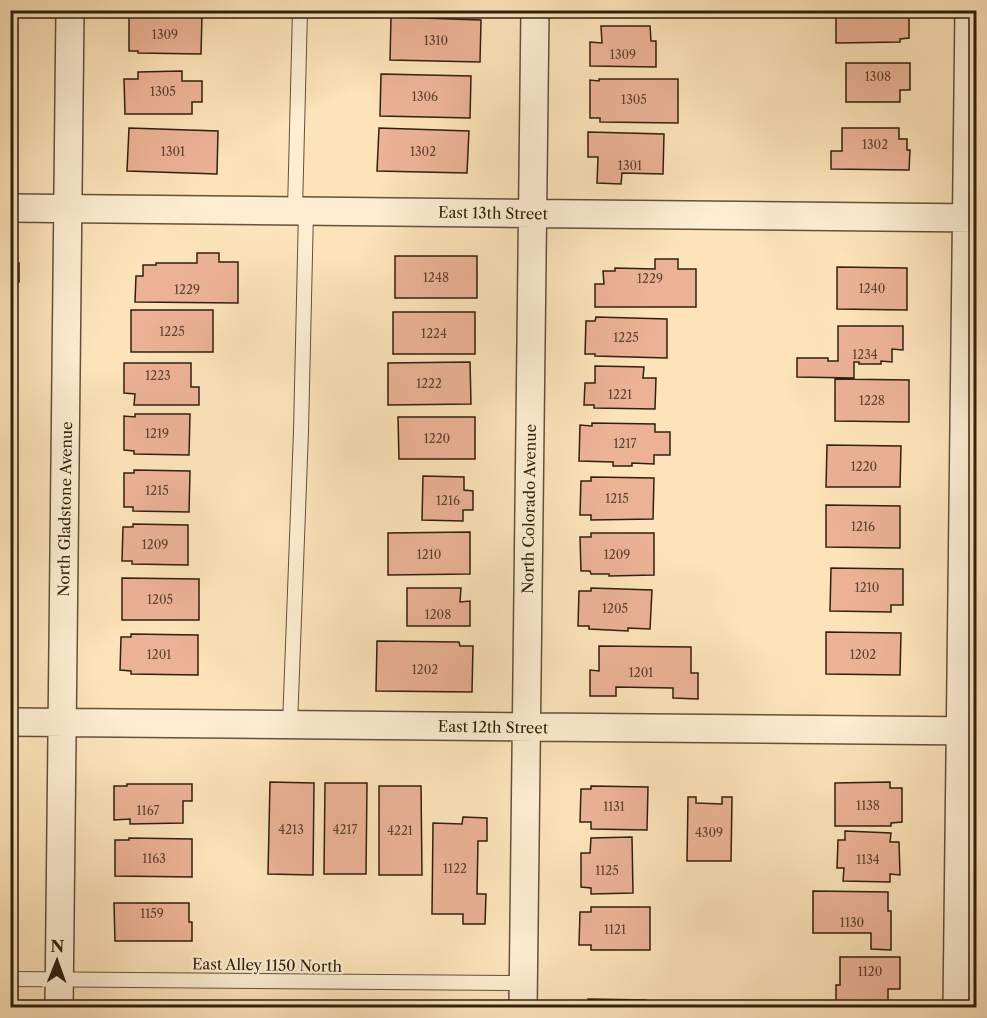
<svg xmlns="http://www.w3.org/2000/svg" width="987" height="1018" viewBox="0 0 987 1018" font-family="'Libre Caslon Text',serif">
	<rect width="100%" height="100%" fill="#fce3ba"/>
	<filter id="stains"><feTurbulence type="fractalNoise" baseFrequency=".00333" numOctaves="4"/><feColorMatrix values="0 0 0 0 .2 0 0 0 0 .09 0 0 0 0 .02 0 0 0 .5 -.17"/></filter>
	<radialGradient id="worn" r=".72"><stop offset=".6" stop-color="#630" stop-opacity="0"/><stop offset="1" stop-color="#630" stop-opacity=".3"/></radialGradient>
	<path fill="#ecb296" stroke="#30200f" stroke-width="1.5" d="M417,10H481V13H417Z
		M836,10H909V38L900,39V42L836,43Z
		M139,15L202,16L201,54L138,53V51H129V17H138Z
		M391,17L481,20L480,62L390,60Z
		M601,26H650L651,41H656V67L590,66V42L602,43Z
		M846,63H910V90H900V102H846Z
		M182,71V81H202V102H192V114H125L124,79H138V72Z
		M381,74L471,76L470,118L380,116Z
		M599,79H678V123L600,122V118H590V80L599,81Z
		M129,128L218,131L217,174L127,171Z
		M379,128L469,131L467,173L377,171Z
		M842,128H899V139H907V150H910L909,170L831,169V151H842Z
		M588,132L664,134L663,174L622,173L621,184L597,183L598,157H588Z
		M197,253H219V262H238V303L135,302L136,276H143V265H156V263H197Z
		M395,256H477V298H395Z
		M655,259H678V269H696V307H595V284H604L603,271H615V268L655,269Z
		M10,263H19V282H12V301H10Z
		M837,267L907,268V310L837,309Z
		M131,310H213V352H131Z
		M393,312H475V354H393Z
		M596,317L667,319V358L595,356V354H585L586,321H595Z
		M838,326H903V350L892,349V362L881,361V364H859V362H854V378L797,377V358H828V361H838Z
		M470,362L471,404L388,405V363Z
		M124,363H191V387H199V405H134L135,394L124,393Z
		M595,366L644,367L643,378H656L655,409L594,408V405H584L585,383H595Z
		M835,379L909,380V422L835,421Z
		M135,414H190L189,455L134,454V451L124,450V416L135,417Z
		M398,417H475V459H399Z
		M592,423L655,424V432H670V455H654V464L632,463V466H613V462L579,461L580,425L592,426Z
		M827,445L901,446L900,487H826Z
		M134,470L190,471L189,512L133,511V507H124V473H134Z
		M423,476L464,477V490L473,491V510H463V521L422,520Z
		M591,477L654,478L653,519L591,520V515H580L581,481H591Z
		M826,505L900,506V548L826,547Z
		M133,524L188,525V565L132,564V561H122L123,527H133Z
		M470,532V574L388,575V533Z
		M591,533H654V575L609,576V574H591L590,571H581L580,537H591Z
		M831,568L903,569V605H891V612L830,611Z
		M122,578L199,579V620H122Z
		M407,588H461L460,602L470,601V626H407Z
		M591,588L652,590L650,629L628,628V631L589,629V626H578L579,591H591Z
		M826,632L901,633L900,675L826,674Z
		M131,634L198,635V675L131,674V671L120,670L121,637H131Z
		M377,641L459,642L460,646H473L472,692L376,691Z
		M599,646L691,647V673H698V699L673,698V688L616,687V696H590V670L599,671Z
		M270,782L314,783L313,875L268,874Z
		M890,782V788H902V822L891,823V826H835V783Z
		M325,783H367L366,874H324Z
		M127,784H192V801H183V823L130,824V819L114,820V786H127Z
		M379,786H421L422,875H379Z
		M591,786L648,787L647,830L591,829V822H580L581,789H591Z
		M688,797H696V803L722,804V797H732L731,861H687Z
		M463,817L487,818V841H478L477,894H486L485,924H463V914H432L433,823L462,824Z
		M845,831L891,833L890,842H899L900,875L890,874V882L843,881L844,868H837L838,840H845Z
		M632,837L633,893L591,894V888L581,887V853H590L591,838Z
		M129,838L192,839V877L115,876V840H129Z
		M813,891L888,892V911H891V950L871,949V933H813Z
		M114,903H189V922H192V941H115Z
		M591,907H650V950H591V945H579L580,912H591Z
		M840,957H900V989H888V1006H836V985H840Z
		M588,999L646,1000V1008H588Z
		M99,1003H140V1008H99Z"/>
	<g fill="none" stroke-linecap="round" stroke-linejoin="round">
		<defs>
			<path id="lane" d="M295,210L300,10
				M290,725L301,431L306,211
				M10,979L523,983"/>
			<path id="street" d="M10,208L976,218
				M10,722L976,731
				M59,1008L70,10
				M523,1008L535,10
				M957,1008L969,10"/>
		</defs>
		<use href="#lane" stroke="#63513a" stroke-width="16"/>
		<use href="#street" stroke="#63513a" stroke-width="30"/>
		<use href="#lane" stroke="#fdedd2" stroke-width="14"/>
		<use href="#street" stroke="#fdedd2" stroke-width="27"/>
	</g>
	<g text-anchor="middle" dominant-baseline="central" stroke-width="4.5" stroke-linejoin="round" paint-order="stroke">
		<g font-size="12" fill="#5f4431">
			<text x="165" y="34">1309</text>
			<text x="436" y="40">1310</text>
			<text x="623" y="54">1309</text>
			<text x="878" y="76">1308</text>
			<text x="163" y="91">1305</text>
			<text x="425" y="96">1306</text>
			<text x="634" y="99">1305</text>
			<text x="875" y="144">1302</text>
			<text x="173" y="151">1301</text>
			<text x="423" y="151">1302</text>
			<text x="630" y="165">1301</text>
			<text x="436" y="277">1248</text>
			<text x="650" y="278">1229</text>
			<text x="872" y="288">1240</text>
			<text x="187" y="289">1229</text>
			<text x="172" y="331">1225</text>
			<text x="434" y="333">1224</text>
			<text x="626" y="337">1225</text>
			<text x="865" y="354">1234</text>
			<text x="158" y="375">1223</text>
			<text x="429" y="383">1222</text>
			<text x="620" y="394">1221</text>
			<text x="872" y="400">1228</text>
			<text x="157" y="433">1219</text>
			<text x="437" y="438">1220</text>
			<text x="625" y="443">1217</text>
			<text x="864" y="466">1220</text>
			<text x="157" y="490">1215</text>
			<text x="617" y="498">1215</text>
			<text x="448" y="500">1216</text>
			<text x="863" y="526">1216</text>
			<text x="155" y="544">1209</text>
			<text x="429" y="554">1210</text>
			<text x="617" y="554">1209</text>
			<text x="867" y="587">1210</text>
			<text x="160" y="599">1205</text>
			<text x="615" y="608">1205</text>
			<text x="438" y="614">1208</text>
			<text x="159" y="654">1201</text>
			<text x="863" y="654">1202</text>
			<text x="425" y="669">1202</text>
			<text x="641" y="672">1201</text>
			<text x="868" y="805">1138</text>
			<text x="614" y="806">1131</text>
			<text x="148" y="810">1167</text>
			<text x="291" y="829">4213</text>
			<text x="345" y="829">4217</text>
			<text x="400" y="830">4221</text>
			<text x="709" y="832">4309</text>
			<text x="154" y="858">1163</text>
			<text x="868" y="859">1134</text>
			<text x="455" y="868">1122</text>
			<text x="607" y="870">1125</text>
			<text x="152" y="913">1159</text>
			<text x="852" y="922">1130</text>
			<text x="615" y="929">1121</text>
			<text x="870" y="971">1120</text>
		</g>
		<g font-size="15" fill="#30200f" stroke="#fdedd2">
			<text transform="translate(493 213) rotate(1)">East 13th Street</text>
			<text transform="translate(65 509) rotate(-89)">North Gladstone Avenue</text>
			<text transform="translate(529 509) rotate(-89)">North Colorado Avenue</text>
			<text transform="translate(493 727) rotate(1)">East 12th Street</text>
			<text transform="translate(267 965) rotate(1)">East Alley 1150 North</text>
		</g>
	</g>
	<rect width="987" height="1018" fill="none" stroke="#fce3ba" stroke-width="36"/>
	<rect x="12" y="12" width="963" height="994" fill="none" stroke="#30200f" stroke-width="3"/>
	<rect x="18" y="18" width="951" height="982" fill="none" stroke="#30200f" stroke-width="1.5"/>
	<g transform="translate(57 961) rotate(1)" stroke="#fdedd2" stroke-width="4.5" paint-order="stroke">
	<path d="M0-4.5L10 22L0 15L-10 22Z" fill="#30200f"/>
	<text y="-9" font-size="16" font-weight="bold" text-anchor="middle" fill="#30200f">N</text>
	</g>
	<rect width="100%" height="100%" filter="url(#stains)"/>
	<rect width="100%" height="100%" fill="url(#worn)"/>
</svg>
